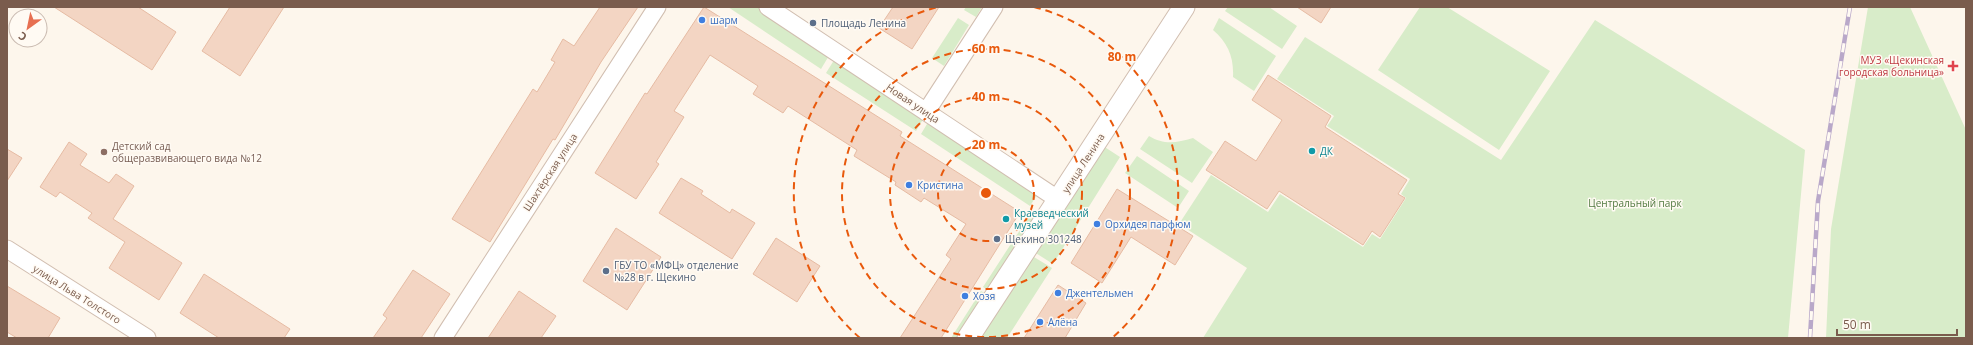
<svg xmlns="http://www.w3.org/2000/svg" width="1973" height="345" viewBox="0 0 1973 345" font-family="'Open Sans',sans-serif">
	<rect width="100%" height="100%" fill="#fdf6ec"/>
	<path fill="#d8ecc9" d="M728,7H760L830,54L821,69Z
		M966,7H982L976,17L964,10Z
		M1228,7H1269L1297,26L1282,49L1225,11Z
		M1420,7H1447L1550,71L1499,150L1378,70Z
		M1868,7H1910L1966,130V338H1826L1831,229Z
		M958,18L969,25L944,66L932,58Z
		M1219,18L1276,56L1254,91L1233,77C1234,57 1228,43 1213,30Z
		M1595,20L1805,150L1788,338H1203L1247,268L1179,224L1211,175L1268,212L1280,194L1363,247L1372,234L1380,239L1406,198L1401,194L1410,179L1327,126L1334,116L1277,79L1305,37L1501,160Z
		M836,57L925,116L916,131L826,73Z
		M930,119L1040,190L1030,206L921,134Z
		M1149,136C1164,145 1176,143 1193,138L1213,152L1192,183L1140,149Z
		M1100,144L1120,157L1053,264L1031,250Z
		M1137,156L1189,191L1178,208L1125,173Z
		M1031,213L1041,220L994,294L983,287Z
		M1029,254L1052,268L1007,338H974Z
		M981,291L991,297L959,338H951Z"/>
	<path fill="#f3d5c3" stroke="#e6bba3" d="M54,7H138L176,32L152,70Z
		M230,7H284L240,76L202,51Z
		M600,7H638L601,62L555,140L553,139L490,242L452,219L533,89L537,92L555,62L551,60L563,39L574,46Z
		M704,7L902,132L900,136L1020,212L941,338H900L951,259L946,255L966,224L924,198L921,202L895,185L896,182L854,156L857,150L788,106L783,113L753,94L758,86L710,55L674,111L684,117L656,162L659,164L636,199L595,173L645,93L647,94Z
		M893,7H939L912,49L879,28Z
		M1297,7H1331L1321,23Z
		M1268,75L1331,116L1325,127L1407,180L1398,194L1405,198L1380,237L1372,231L1363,245L1279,191L1267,209L1206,170L1225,141L1256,161L1282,120L1252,100Z
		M69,142L87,154L80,165L109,183L116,174L134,186L113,219L182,263L159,300L109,268L125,242L88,218L92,213L60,192L56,197L40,187Z
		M7,149L22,158L7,181Z
		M681,178L703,191L701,194L730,213L732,209L755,223L732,259L659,213Z
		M1117,189L1193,236L1175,265L1131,237L1102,283L1071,263Z
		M616,228L661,257L627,310L583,281Z
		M776,238L820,266L797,302L753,274Z
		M413,270L450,294L421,338H373L387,318L383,315Z
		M204,274L290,329L284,338H219L180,313Z
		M1058,285L1086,303L1065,338H1024Z
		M7,286L60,318L48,338H17L7,332Z
		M519,291L556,316L541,338H488Z"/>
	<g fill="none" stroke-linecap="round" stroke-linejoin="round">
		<defs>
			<path id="minor" d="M768,7L1059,200
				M926,112L994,7
				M7,249L147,338
				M443,338L657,7"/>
			<path id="tertiary" d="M968,338L1184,7"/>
		</defs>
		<use href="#minor" stroke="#d1beb0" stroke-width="19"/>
		<use href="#tertiary" stroke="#d1beb0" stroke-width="23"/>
		<use href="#minor" stroke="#fff" stroke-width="17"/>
		<use href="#tertiary" stroke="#fff" stroke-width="21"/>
		<defs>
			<path id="rail" d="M1810,338L1818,201L1850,7"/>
		</defs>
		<use href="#rail" stroke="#b9a8c9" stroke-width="4.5"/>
		<use href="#rail" stroke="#fffaf3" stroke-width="3" stroke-dasharray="9" stroke-linecap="butt"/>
	</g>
	<g fill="none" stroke="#e8590c" stroke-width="2" stroke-dasharray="7 5">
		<circle cx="986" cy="193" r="48"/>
		<circle cx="986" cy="193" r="96"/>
		<circle cx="986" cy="193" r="144"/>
		<path d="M860 338A192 192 0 0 1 938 7M1034 7A192 192 0 0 1 1112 338"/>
	</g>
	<g fill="#3f7fe0" stroke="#fffaf3" stroke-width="1.5">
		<circle cx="702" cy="20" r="4"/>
		<circle cx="909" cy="185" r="4"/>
		<circle cx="1097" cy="224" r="4"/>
		<circle cx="1058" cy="293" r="4"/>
		<circle cx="965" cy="296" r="4"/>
		<circle cx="1040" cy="322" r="4"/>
	</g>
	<g fill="#5c6f8a" stroke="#fffaf3" stroke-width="1.5">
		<circle cx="813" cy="23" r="4"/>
		<circle cx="997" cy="239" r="4"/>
		<circle cx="606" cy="271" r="4"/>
	</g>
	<path fill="#e0444e" stroke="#fffaf3" stroke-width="1.5" d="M1951 60h4v4h4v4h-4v4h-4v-4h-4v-4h4z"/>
	<g fill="#0f9aa8" stroke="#fffaf3" stroke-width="1.5">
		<circle cx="1312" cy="151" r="4"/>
		<circle cx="1006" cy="219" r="4"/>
	</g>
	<circle fill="#8d6e63" stroke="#fffaf3" stroke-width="1.5" cx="104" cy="152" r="4"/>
	<g text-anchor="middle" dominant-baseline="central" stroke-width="3" stroke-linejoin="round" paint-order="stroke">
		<g font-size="10" fill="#366cbe" stroke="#fffaf3" text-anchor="start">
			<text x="710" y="20">шарм</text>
			<text x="917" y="185">Кристина</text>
			<text x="1105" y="224">Орхидея парфюм</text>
			<text x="1066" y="293">Джентельмен</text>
			<text x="973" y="296">Хозя</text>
			<text x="1048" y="322">Алёна</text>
		</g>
		<g font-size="10" fill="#4e5e75" stroke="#fffaf3" text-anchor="start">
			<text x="821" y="23">Площадь Ленина</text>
			<text x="1005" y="239">Щекино 301248</text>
			<text x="614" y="265">ГБУ ТО «МФЦ» отделение<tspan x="614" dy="12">№28 в г. Щекино</tspan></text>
		</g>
		<g font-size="10" fill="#be3a42" stroke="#fffaf3" text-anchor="end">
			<text x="1944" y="60">МУЗ «Щекинская<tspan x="1944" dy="12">городская больница»</tspan></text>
		</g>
		<g font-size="10" fill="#7a5c4d" stroke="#fffaf3">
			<text transform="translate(913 103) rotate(34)">Новая улица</text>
			<text transform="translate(1083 163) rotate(-57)">улица Ленина</text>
			<text transform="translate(550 172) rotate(-57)">Шахтёрская улица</text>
			<text transform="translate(77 294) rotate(32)">улица Льва Толстого</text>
		</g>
		<g font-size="10" fill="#785e54" stroke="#fffaf3" text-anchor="start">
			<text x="112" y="146">Детский сад<tspan x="112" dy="12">общеразвивающего вида №12</tspan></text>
		</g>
		<g font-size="10" fill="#0d838f" stroke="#fffaf3" text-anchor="start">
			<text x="1320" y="151">ДК</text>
			<text x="1014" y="213">Краеведческий<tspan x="1014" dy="12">музей</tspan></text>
		</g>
		<g font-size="10" fill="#537a41" stroke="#fffaf3">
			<text x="1635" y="203">Центральный парк</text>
		</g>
	</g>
	<circle cx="986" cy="193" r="6" fill="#e8590c" stroke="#fffaf3" stroke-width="2"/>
	<g font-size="12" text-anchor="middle" font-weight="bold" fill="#e8590c" stroke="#fffaf3" stroke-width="3" stroke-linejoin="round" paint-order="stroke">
		<text x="986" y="53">60 m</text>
		<text x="1122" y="61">80 m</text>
		<text x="986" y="101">40 m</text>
		<text x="986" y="149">20 m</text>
	</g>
	<rect width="1973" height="345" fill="none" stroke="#7a5c4d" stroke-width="16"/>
	<g transform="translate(28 28) rotate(213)"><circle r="19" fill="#fffaf3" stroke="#cabbb1"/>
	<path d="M0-3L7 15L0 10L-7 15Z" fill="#e76f51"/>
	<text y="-6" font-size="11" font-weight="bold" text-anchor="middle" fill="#7a5c4d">С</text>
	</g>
	<path d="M1837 329v6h120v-6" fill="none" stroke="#7a5c4d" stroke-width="2"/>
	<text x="1843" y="329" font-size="12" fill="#7a5c4d" stroke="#fffaf3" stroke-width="3" paint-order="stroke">50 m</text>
</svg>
